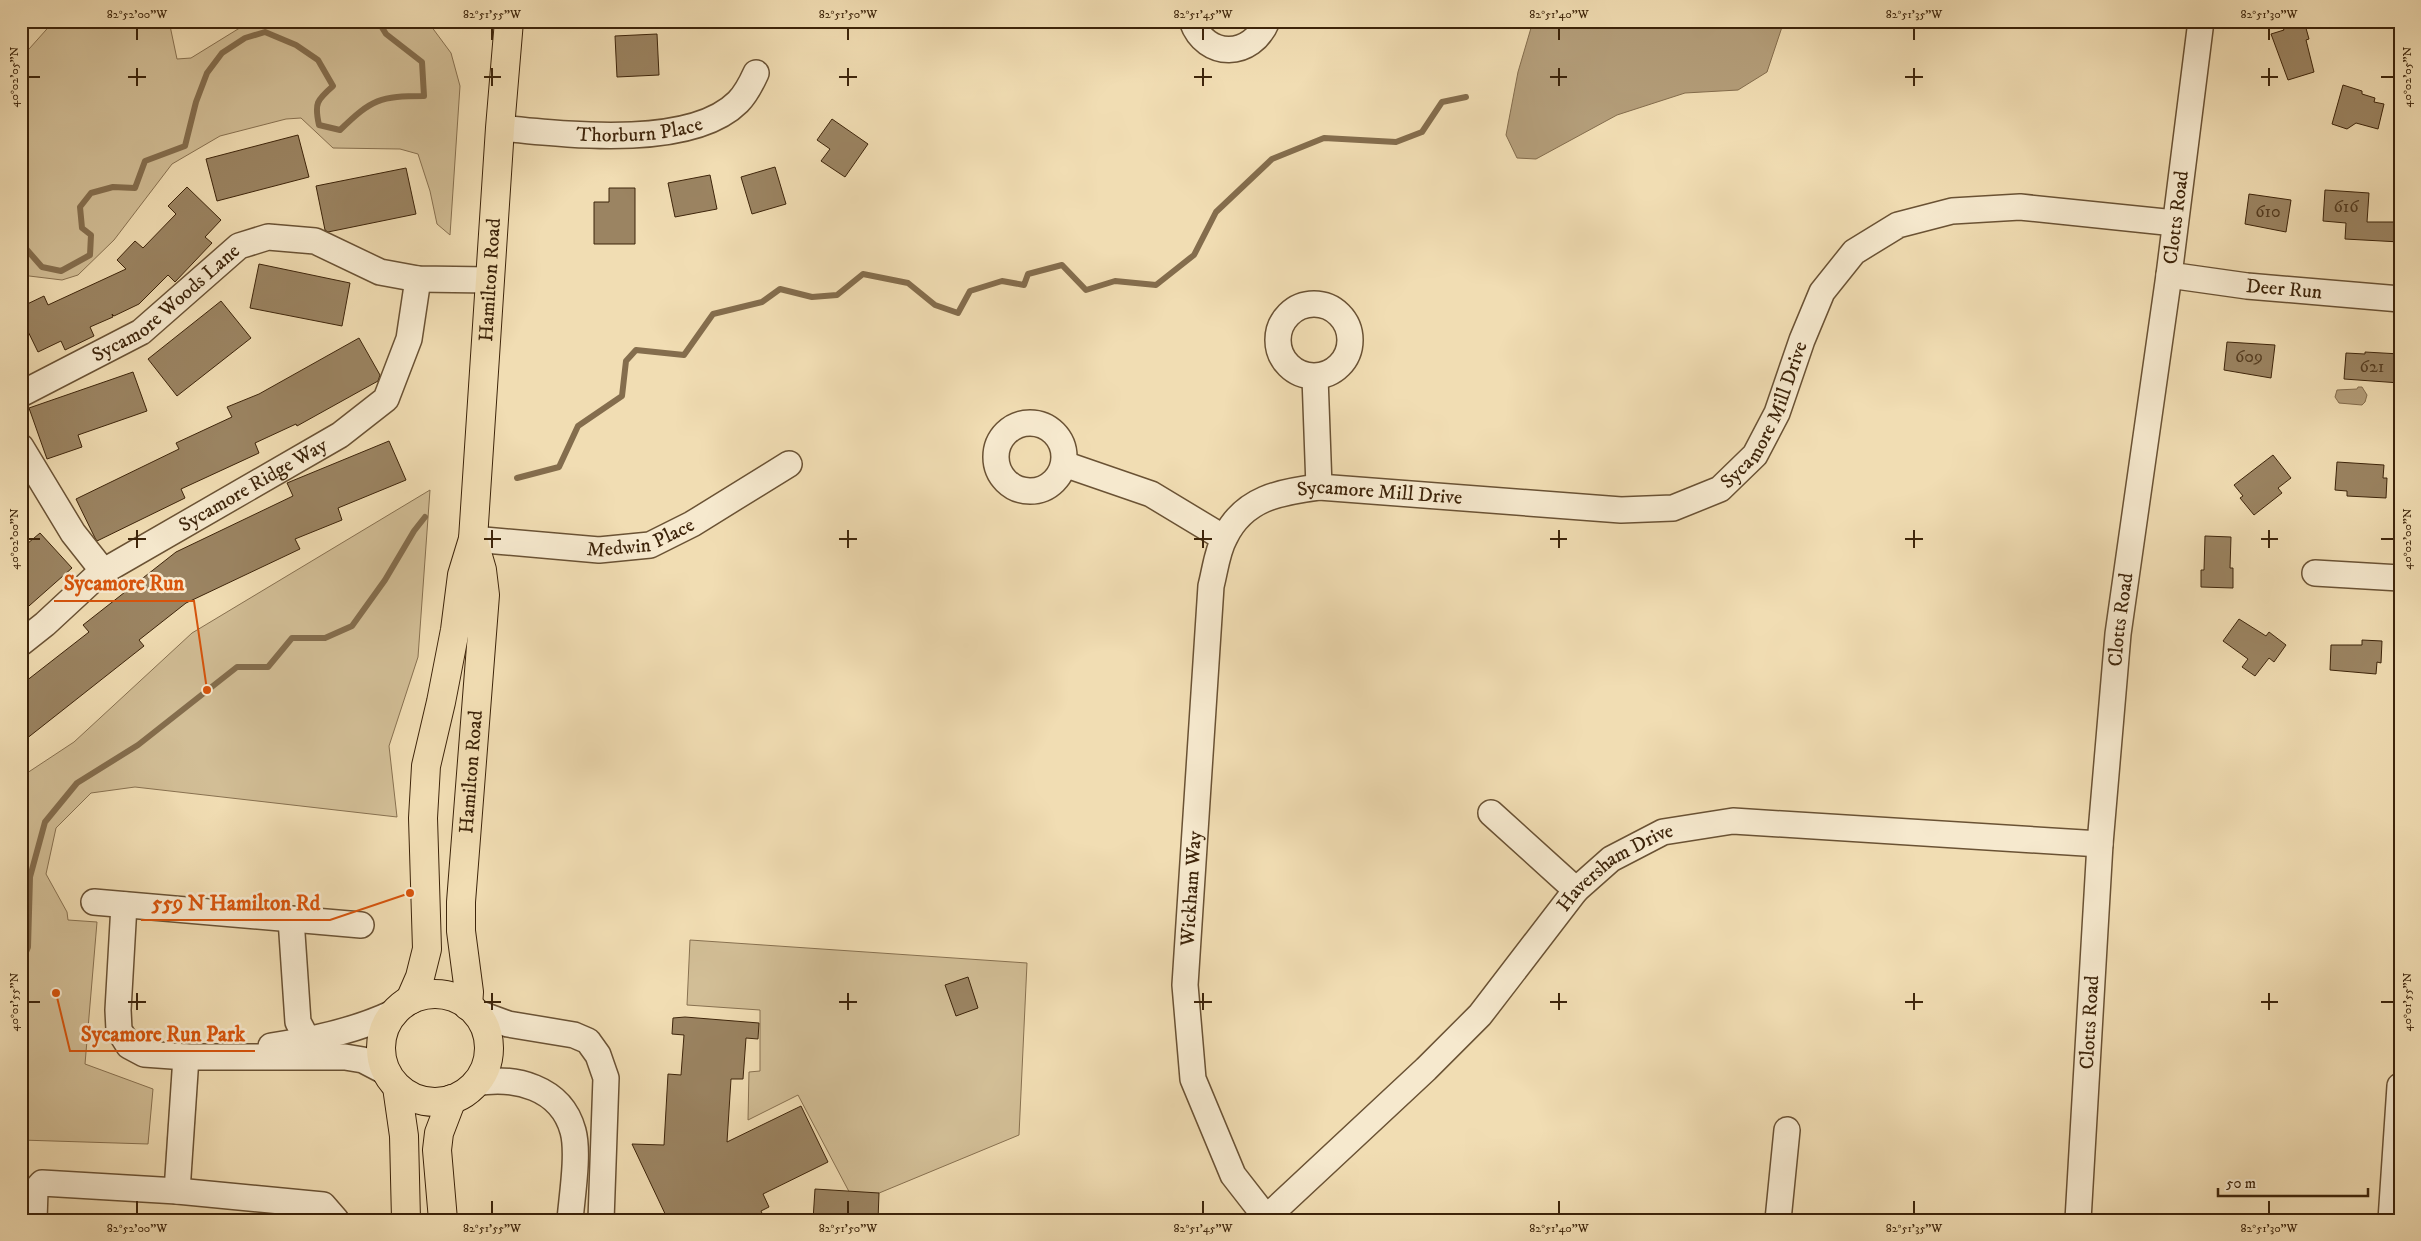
<svg xmlns="http://www.w3.org/2000/svg" width="2421" height="1241" viewBox="0 0 2421 1241" font-family="'IM FELL DW Pica',serif">
	<rect width="100%" height="100%" fill="#f1ddb3"/>
	<filter id="stains"><feTurbulence type="fractalNoise" baseFrequency=".004" numOctaves="4"/><feColorMatrix values="0 0 0 0 .2 0 0 0 0 .09 0 0 0 0 .02 0 0 0 .5 -.17"/></filter>
	<radialGradient id="worn" r=".72"><stop offset=".6" stop-color="#630" stop-opacity="0"/><stop offset="1" stop-color="#630" stop-opacity=".3"/></radialGradient>
	<path fill="#d2be96" stroke="#887150" d="M54,21H169L177,59L191,58L251,21H431V26L451,53L460,86L450,235L437,224L430,191L418,154L400,149L333,148L301,118L286,119L220,136L172,164L114,240L78,275L62,280L21,275V58Z
		M430,490L418,657L389,746L397,817L135,787L91,793L56,828L46,874L67,912L68,920L97,922L85,1064L153,1089L148,1144L21,1140V777L74,742L192,633Z
		M690,940L1027,963L1019,1135L855,1203L798,1095L748,1120L749,1072L760,1071V1010L687,1005Z"/>
	<path fill="#b49e7a" stroke="#846d4d" d="M1552,21H1784L1767,72L1738,90L1685,93L1617,115L1536,159L1517,158L1506,135L1518,72L1531,28Z
		M2358,387H2362L2367,395L2365,402L2362,405L2339,403L2335,397L2337,390L2357,389Z"/>
	<g fill="none" stroke-linecap="round" stroke-linejoin="round">
		<path stroke="#846d4d" stroke-width="6" d="M21,243L42,267L61,271L90,255L91,235L82,228L80,207L91,193L113,187L135,188L145,161L185,146L196,102L207,73L222,53L245,38L265,32L296,45L318,60L333,86C317,100 314,103 319,125L340,130C372,99 380,96 424,96L422,62L386,34L378,21
			M517,478L559,467L578,426L622,396L626,361L636,350L684,355L713,314L762,302L780,289L812,297L837,295L863,274L908,283L935,305L958,313L970,291L1002,281L1024,285L1028,274L1062,265L1086,290L1115,281L1156,285L1194,255L1216,212L1272,159L1324,138L1396,142L1422,132L1442,102L1466,97
			M21,964L28,947L30,877L45,822L77,783L138,745L237,667H268L292,638H325L352,626L385,580L414,531L425,517"/>
	</g>
	<path fill="#9b8462" stroke="#3d240a" d="M2298,21H2304L2309,39L2306,40L2314,72L2288,80L2271,34L2284,30L2282,26Z
		M657,34L659,75L617,77L615,36Z
		M2343,85L2362,91V94L2375,98L2374,102L2384,104L2378,129L2356,123L2347,129L2332,124Z
		M832,119L868,144L845,177L821,161L830,149L817,140Z
		M298,135L309,177L217,201L206,159Z
		M775,167L786,204L752,214L741,177Z
		M406,168L416,214L328,232L325,230L316,186Z
		M710,175L717,209L675,217L668,183Z
		M187,187L221,220L205,237L212,243L175,282L168,275L139,304L114,316L112,314L113,317L90,327L94,336L65,350L61,341L38,352L21,317V307L44,296L48,305L126,269L117,260L135,241L143,248L176,214L168,206Z
		M609,188H635V244H594V202H609Z
		M2325,190L2369,193L2367,222H2400V242L2345,239L2346,223L2323,221Z
		M2249,194L2291,200L2286,232L2245,224Z
		M259,264L350,283L342,326L250,308Z
		M221,301L251,338L177,396L148,359Z
		M359,338L380,375L378,381L297,426L296,424L255,443L259,453L181,489L185,498L97,541L95,538L76,499L179,449L176,443L232,417L227,407L259,394Z
		M2227,342L2275,345L2271,378L2224,370Z
		M2365,352L2400,354V383L2344,379L2346,353L2365,354Z
		M133,372L147,411L78,435L82,447L47,459L29,408Z
		M389,441L406,480L338,508L342,520L295,539L300,549L186,603L139,640L144,646L21,743V685L89,632L83,625L176,552L293,496L287,483Z
		M2273,455L2291,478L2278,488L2282,493L2254,515L2240,498L2243,496L2234,485Z
		M2337,462L2384,465L2383,478H2387L2386,498L2347,496V491L2335,490Z
		M40,533L72,568L21,613V549Z
		M2205,536L2231,537L2230,568H2233V588L2201,587V570H2204Z
		M2239,619L2266,636L2269,632L2286,645L2274,662L2269,658L2255,676L2242,667L2248,659L2223,641Z
		M2362,640L2382,641L2381,663L2377,662L2376,674L2330,670L2331,645H2362Z
		M968,977L978,1008L956,1016L945,985Z
		M685,1017L759,1023L758,1039L746,1038L743,1079H731L727,1142L801,1106L828,1162L763,1194L769,1207L761,1211L765,1220H668L632,1144L664,1145L668,1074L681,1075L684,1035L672,1034L673,1018Z
		M815,1189L879,1193L878,1220H813Z"/>
	<g fill="none" stroke-linecap="round" stroke-linejoin="round">
		<defs>
			<g id="minor">
				<path d="M1192,21C1206,60 1252,58 1267,21"/>
				<path id="s1" d="M500,128C562,134 690,150 738,102C746,94 751,84 756,73"/>
				<path id="s2" d="M2169,275L2247,286L2400,299"/>
				<circle cx="1314" cy="340" r="36"/>
				<path d="M1315,377L1319,487"/>
				<path id="s3" d="M21,394L141,332L239,246L268,237L315,241L380,272L418,279L490,280"/>
				<circle cx="1030" cy="457" r="34"/>
				<path d="M21,447L73,533L103,571"/>
				<path d="M1064,464L1151,494L1224,538"/>
				<path id="s4" d="M473,539L599,550L650,545L692,524L789,464"/>
				<path d="M2315,573L2400,578"/>
				<path id="s5" d="M21,643L45,624L99,574L340,435L386,399L409,339L418,279"/>
				<path d="M1491,813L1576,890"/>
				<path d="M94,902L361,925"/>
				<path d="M124,905L118,1010L119,1030L129,1046L144,1054L186,1057H345L363,1060L386,1072"/>
				<path d="M291,919L298,1022L307,1039"/>
				<path d="M475,1012L508,1024L574,1035L588,1041L598,1055L606,1078L601,1220"/>
				<path d="M271,1046C313,1040 355,1031 393,1013"/>
				<path d="M475,1083C515,1076 561,1087 573,1131C579,1153 572,1196 570,1220"/>
				<path d="M177,1191L186,1057"/>
				<path d="M34,1220L35,1191L42,1183L177,1191L323,1205L336,1220"/>
				<path id="s6" d="M1264,1220L1426,1069L1480,1015L1576,890L1611,859L1663,832L1733,821L2100,844"/>
				<path id="s7" d="M1268,1220L1233,1175L1193,1079L1185,985L1211,586C1215,571 1217,551 1225,537C1244,498 1280,492 1319,487L1621,510L1673,508L1720,489L1755,455L1777,413L1802,340L1822,292L1854,252L1898,225L1952,211L2020,207L2175,223"/>
				<path d="M1778,1220L1787,1130"/>
				<path id="s8" d="M2078,1220L2100,844L2118,634L2169,275L2201,21"/>
				<path d="M2391,1220L2400,1086"/>
			</g>
			<g id="major">
				<circle cx="435" cy="1048" r="54"/>
				<path id="s9" d="M410,1000L420,977L427,949L423,818L426,766L441,702L455,630L462,575L473,539L500,128L509,21"/>
				<path id="s10" d="M468,1006L469,992L461,931V902L485,595L482,570L473,539"/>
				<path d="M397,1087L404,1136L406,1220"/>
				<path d="M443,1220L437,1150L439,1133L452,1099"/>
			</g>
		</defs>
		<use href="#minor" stroke="#6a5234" stroke-width="28"/>
		<use href="#major" stroke="#3d240a" stroke-width="30"/>
		<use href="#minor" stroke="#f6e9ce" stroke-width="25"/>
		<use href="#major" stroke="#f1ddb3" stroke-width="28"/>
	</g>
	<path fill="none" stroke="#3d240a" stroke-width="2" d="M137,28V40M492,28V40M848,28V40M1203,28V40M1559,28V40M1914,28V40M2269,28V40M137,68V86M492,68V86M848,68V86M1203,68V86M1559,68V86M1914,68V86M2269,68V86M28,77H40M128,77H146M484,77H501M839,77H857M1194,77H1212M1550,77H1567M1905,77H1923M2261,77H2278M2381,77H2394M137,530V548M492,530V548M848,530V548M1203,530V548M1559,530V548M1914,530V548M2269,530V548M28,539H40M128,539H146M484,539H501M839,539H857M1194,539H1212M1550,539H1567M1905,539H1923M2261,539H2278M2381,539H2394M137,993V1010M492,993V1010M848,993V1010M1203,993V1010M1559,993V1010M1914,993V1010M2269,993V1010M28,1002H40M128,1002H146M484,1002H501M839,1002H857M1194,1002H1212M1550,1002H1567M1905,1002H1923M2261,1002H2278M2381,1002H2394M137,1201V1214M492,1201V1214M848,1201V1214M1203,1201V1214M1559,1201V1214M1914,1201V1214M2269,1201V1214"/>
	<g text-anchor="middle" dominant-baseline="central" stroke-width="5" stroke-linejoin="round" paint-order="stroke">
		<g font-size="18" fill="#543c20">
			<text x="2346" y="207">616</text>
			<text x="2268" y="212">610</text>
			<text x="2249" y="357">609</text>
			<text x="2372" y="367">621</text>
		</g>
		<g font-size="20" fill="#3d240a" stroke="#f6e9ce">
			<text stroke="none"><textPath href="#s1" startOffset="140">Thorburn Place</textPath></text>
			<text stroke="none"><textPath href="#s8" startOffset="1008">Clotts Road</textPath></text>
			<text stroke="none"><textPath href="#s9" startOffset="729">Hamilton Road</textPath></text>
			<text stroke="none"><textPath href="#s2" startOffset="116">Deer Run</textPath></text>
			<text stroke="none"><textPath href="#s3" startOffset="172">Sycamore Woods Lane</textPath></text>
			<text stroke="none"><textPath href="#s7" startOffset="1312">Sycamore Mill Drive</textPath></text>
			<text stroke="none"><textPath href="#s5" startOffset="282">Sycamore Ridge Way</textPath></text>
			<text stroke="none"><textPath href="#s7" startOffset="879">Sycamore Mill Drive</textPath></text>
			<text stroke="none"><textPath href="#s4" startOffset="170">Medwin Place</textPath></text>
			<text stroke="none"><textPath href="#s8" startOffset="602">Clotts Road</textPath></text>
			<text stroke="none"><textPath href="#s10" startOffset="235">Hamilton Road</textPath></text>
			<text stroke="none"><textPath href="#s6" startOffset="501">Haversham Drive</textPath></text>
			<text stroke="none"><textPath href="#s7" startOffset="352">Wickham Way</textPath></text>
			<text stroke="none"><textPath href="#s8" startOffset="198">Clotts Road</textPath></text>
		</g>
	</g>
	<path fill="none" stroke="#d7540c" stroke-width="2" d="M207 690L194 601H54M410 893L330 920H141M56 993L70 1051H255"/>
	<g fill="#d7540c" stroke="#f6e9ce" stroke-width="2">
		<circle cx="207" cy="690" r="5"/>
		<circle cx="410" cy="893" r="5"/>
		<circle cx="56" cy="993" r="5"/>
	</g>
	<g font-size="21" text-anchor="middle" font-weight="bold" fill="#d7540c" stroke="#f6e9ce" stroke-width="5" stroke-linejoin="round" paint-order="stroke">
		<text x="124" y="590">Sycamore Run</text>
		<text x="236" y="910">559 N Hamilton Rd</text>
		<text x="163" y="1041">Sycamore Run Park</text>
	</g>
	<rect width="2421" height="1241" fill="none" stroke="#f1ddb3" stroke-width="55"/>
	<path d="M2218 1188v8h150v-8" fill="none" stroke="#3d240a" stroke-width="2.5"/>
	<text x="2226" y="1188" font-size="15" fill="#3d240a" stroke="#f6e9ce" stroke-width="4" paint-order="stroke">50 m</text>
	<rect x="28" y="28" width="2366" height="1186" fill="none" stroke="#3d240a" stroke-width="2"/>
	<g font-size="12" text-anchor="middle" fill="#3d240a">
		<text x="137" y="18">82°52'00"W</text>
		<text x="492" y="18">82°51'55"W</text>
		<text x="848" y="18">82°51'50"W</text>
		<text x="1203" y="18">82°51'45"W</text>
		<text x="1559" y="18">82°51'40"W</text>
		<text x="1914" y="18">82°51'35"W</text>
		<text x="2269" y="18">82°51'30"W</text>
		<text transform="translate(14 77) rotate(-90)" y="4">40°02'05"N</text>
		<text transform="translate(2407 77) rotate(-90)" y="4">40°02'05"N</text>
		<text transform="translate(14 539) rotate(-90)" y="4">40°02'00"N</text>
		<text transform="translate(2407 539) rotate(-90)" y="4">40°02'00"N</text>
		<text transform="translate(14 1002) rotate(-90)" y="4">40°01'55"N</text>
		<text transform="translate(2407 1002) rotate(-90)" y="4">40°01'55"N</text>
		<text x="137" y="1232">82°52'00"W</text>
		<text x="492" y="1232">82°51'55"W</text>
		<text x="848" y="1232">82°51'50"W</text>
		<text x="1203" y="1232">82°51'45"W</text>
		<text x="1559" y="1232">82°51'40"W</text>
		<text x="1914" y="1232">82°51'35"W</text>
		<text x="2269" y="1232">82°51'30"W</text>
	</g>
	<rect width="100%" height="100%" filter="url(#stains)"/>
	<rect width="100%" height="100%" fill="url(#worn)"/>
</svg>
